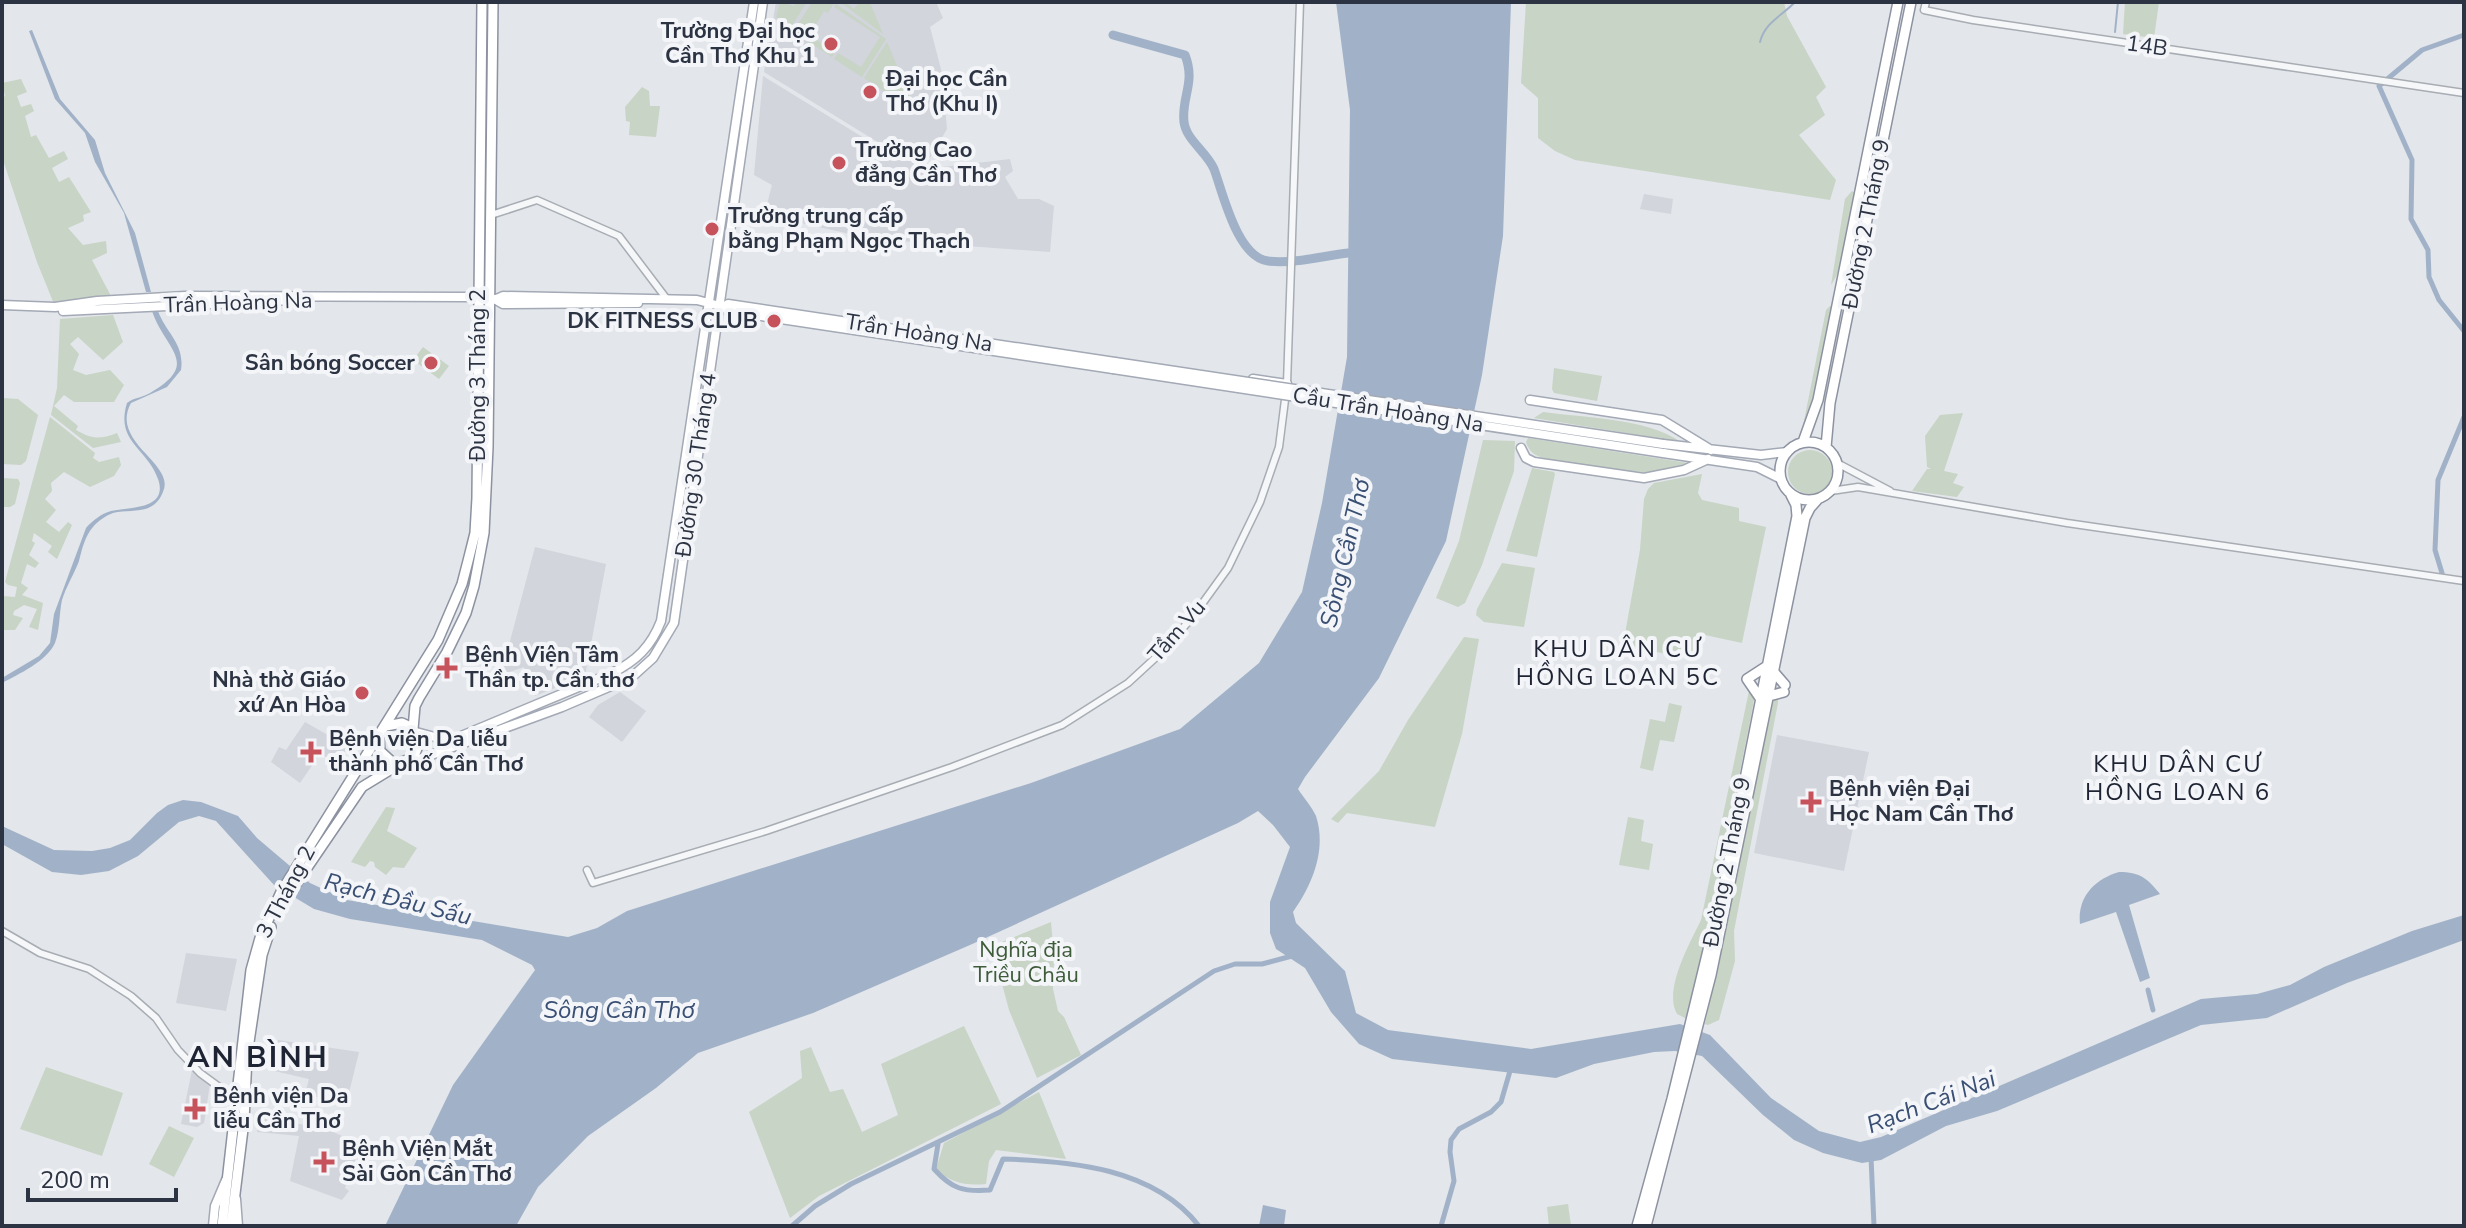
<svg xmlns="http://www.w3.org/2000/svg" width="2466" height="1228" viewBox="0 0 2466 1228" font-family="'Nunito Sans',sans-serif">
	<rect width="100%" height="100%" fill="#e3e6ea"/>
	<path fill="#d2d5dc" d="M776,2H936L943,18L930,27L942,73L947,129L930,158H912L897,154L764,72Z
		M763,76L895,157L943,167L1010,159L1013,171L1005,177L1018,199H1039L1054,206L1050,252L872,239L779,218L767,204L772,185L754,175Z
		M1644,194L1673,199L1671,214L1640,209Z
		M535,547L606,564L585,676L535,696L524,667L501,675Z
		M620,692L646,711L622,742L589,717L598,705Z
		M305,722L349,747L339,764L320,754L300,783L271,762L279,747L286,750Z
		M1777,735L1869,752L1844,871L1754,853Z
		M186,953L237,959L226,1011L176,1003Z
		M278,1040L359,1052L346,1105L305,1094L309,1079L270,1070Z
		M192,1070L210,1084L204,1123L197,1127L181,1124Z
		M259,1114L333,1132L361,1144L345,1188L349,1191L342,1200L290,1181L299,1136L257,1132Z"/>
	<path fill="#c8d4c5" d="M780,2L794,6L796,2H807L791,27L776,17Z
		M812,2L834,3L828,13L824,11L814,28L809,25L804,32L835,52L832,57L793,32Z
		M840,2H845L854,9L859,2H870L883,34Z
		M1526,2H1784L1787,16L1826,87L1816,97L1825,115L1799,135L1836,180L1830,200L1575,160L1555,151L1538,138V98L1521,83Z
		M2125,2H2159L2154,38L2123,34Z
		M836,4L886,39L862,77L834,59L838,53L861,67L880,37L834,7Z
		M887,42L916,112L864,78Z
		M21,79L27,92L17,96L21,107L31,104L34,111L25,116L31,137L36,135L49,158L64,151L68,159L52,168L59,182L69,177L91,212L83,215L84,221L68,228L83,245L106,241L107,253L92,260L112,298L54,304L37,262L2,157V98L5,96L2,83Z
		M642,87L649,91L650,106H660L656,137L629,135L630,122L626,121L625,107Z
		M1852,191L1856,194C1851,220 1846,264 1831,285L1845,199Z
		M1830,306L1832,307L1813,408L1803,426L1826,310Z
		M113,315L123,342L103,360L78,337L70,344L79,354L73,370L86,375L110,370L124,385L114,402H74L64,395L54,406L78,426L76,430C92,439 99,440 117,433L121,442L93,448L51,415L57,388L60,319Z
		M423,347L449,366L439,379L413,360Z
		M1554,368L1602,376L1597,401L1554,393L1552,389Z
		M2,398L18,399L38,415L26,461L21,465L2,464Z
		M1543,412C1585,418 1646,418 1681,442L1534,418Z
		M1963,413L1944,471L1958,474L1953,483L1964,487L1957,497L1912,491L1927,469H1931L1927,467L1925,436L1940,415Z
		M50,417L95,453L93,458L99,462L119,457L121,465L114,476L90,487L64,472L51,483L52,491L45,499L56,510L46,522L59,532L68,522L72,525L57,559L48,552L52,546L34,533L32,541L35,543L29,555L39,563L35,568L27,564L21,583L28,588L22,595L43,603L38,630L29,627L37,609L24,605L14,611L13,615L23,618L15,630H2V596L15,597L17,587L8,585L5,582Z
		M1528,438L1688,463C1678,466 1668,471 1658,472C1638,474 1555,464 1538,456C1531,453 1528,448 1526,442Z
		M1483,440L1515,441L1514,471L1482,565L1465,603L1458,607L1436,598L1459,541Z
		M1788 472a22 22 0 1 1 44 0a22 22 0 1 1-44 0Z
		M1532,468L1554,472L1555,474L1537,557L1506,551Z
		M1702,474L1698,493L1702,500L1739,508V521L1766,527L1742,643L1705,635L1696,660L1623,645L1640,550L1644,499L1648,489L1654,483Z
		M2,478L18,479L20,483L15,504L10,507H2Z
		M1502,563L1535,568L1524,627L1484,622L1476,615L1477,609Z
		M1464,637L1479,639L1462,734L1435,827L1347,813L1338,823L1331,819L1379,771L1408,720Z
		M1749,691L1754,699L1752,711L1713,907L1687,1019L1677,1014C1663,990 1690,943 1701,920Z
		M1773,698H1778V703L1734,931L1735,961L1719,1020L1708,1025L1705,1024Z
		M1669,703L1682,706L1674,742L1660,740L1653,771L1640,768L1650,719L1665,722Z
		M386,807L395,808L387,831L417,848L404,868L393,867L386,875L375,867L374,862L370,861L365,867L351,862Z
		M1628,817L1644,820L1641,841L1653,844L1649,870L1619,865Z
		M1051,922L1054,956L1053,989L1058,1011L1064,1017L1081,1055L1037,1078L1009,1010L992,946Z
		M964,1026L1001,1104L819,1196L790,1218L749,1112L802,1078L800,1051L811,1047L830,1092L843,1089L862,1132L898,1115L881,1064Z
		M46,1067L123,1093L102,1156L20,1129Z
		M1039,1092L1066,1159L996,1150L989,1161L986,1184C967,1186 950,1183 936,1169L944,1143Z
		M169,1126L194,1138L174,1177L149,1164Z
		M1568,1204L1571,1226H1549L1547,1207Z"/>
	<path fill="#a1b2c8" d="M1336,2H1511L1503,236L1482,375L1446,541L1379,678L1305,777L1298,789C1304,798 1312,807 1316,816C1327,850 1312,885 1293,912L1296,923L1345,971L1356,1013L1388,1030L1531,1049L1680,1024L1710,1035L1771,1098L1819,1131L1860,1142L1881,1137L2201,999L2257,994L2290,985L2324,967L2412,931L2464,915V940L2347,983L2267,1018L2201,1025L1997,1111L1946,1126L1881,1160L1862,1163L1823,1153L1794,1140L1763,1115L1702,1056L1675,1051L1654,1052L1594,1064L1556,1078L1392,1059L1359,1044L1331,1012L1305,968L1276,949L1270,933V902L1290,847L1273,825L1258,811L1238,823L970,945L813,1013L698,1053L656,1088L588,1136L538,1187L516,1226H385L453,1085L535,970L532,965L482,940L350,919L314,909L274,885L216,821L199,816L179,822L138,856L109,871L81,875L52,872L2,844V826L54,850L92,851L110,848L130,840L157,813L168,805L183,800L201,802L238,816L257,838L310,883L347,900L568,937L597,928L627,911L1031,783L1180,729L1259,663L1302,592L1322,503L1347,357L1350,110Z
		M32,30L60,99L95,140L105,173L135,233L151,292H146L124,213L95,162L85,133L55,99L29,31Z
		M152,311H158C166,333 185,344 181,370L167,387L131,403C110,441 172,462 164,489C155,517 133,508 113,513C105,516 98,521 93,527C85,536 82,549 79,561C74,574 66,587 62,600C59,614 60,630 55,643C47,661 19,674 2,683V678L39,656L50,643L54,614L86,528C93,520 101,514 111,511C128,507 169,510 158,479C147,448 115,442 127,403C135,397 142,398 150,393C202,363 165,350 152,311Z
		M2119,872C2140,872 2147,878 2160,894L2129,905L2150,978L2140,982L2116,912L2080,924C2077,897 2095,879 2119,872Z
		M1263,1205L1286,1210L1284,1226H1259Z"/>
	<g fill="none" stroke-linecap="round" stroke-linejoin="round">
		<path stroke="#a1b2c8" stroke-width="2" d="M2115,32L2118,2
			M1760,42C1765,22 1782,16 1795,2"/>
		<path stroke="#a1b2c8" stroke-width="5" d="M2464,35L2422,50L2379,86L2412,160L2411,219L2428,250L2429,277L2439,300L2464,331
			M2442,573L2435,550L2438,480L2464,417
			M2148,990L2153,1010
			M938,1144L934,1169C952,1189 963,1192 990,1190L1003,1159C1071,1161 1154,1168 1199,1226
			M1871,1157L1874,1226
			M792,1226L815,1206L851,1184L1000,1112L1214,971L1235,964H1262L1292,956
			M1441,1226L1454,1181L1450,1152L1451,1140L1459,1129L1491,1112L1501,1102L1510,1071"/>
		<path stroke="#a1b2c8" stroke-width="9" d="M1113,35L1185,55C1196,83 1181,97 1184,122C1186,140 1207,152 1214,169C1223,193 1237,257 1268,261C1293,264 1323,256 1348,253"/>
		<defs>
			<path id="minor" d="M1926,2L1924,10L1973,20L2464,93
				M491,215L537,200L619,236L666,298
				M1837,463L1890,491
				M1831,491L1858,487L2067,523L2464,581
				M587,870L593,883L766,831L952,767L1062,725L1128,683L1165,649L1194,615L1228,568L1260,502L1279,447L1287,384L1300,2
				M2,931L40,953L89,969L131,996L156,1018L178,1050L200,1073L230,1095H237"/>
			<path id="major" d="M496,300L503,304L638,303
				M2,305L55,307L97,301L185,296L467,297C479,301 492,302 503,296L697,300L724,307L728,311L1113,369
				M724,307L728,304L1115,362
				M63,311L293,300
				M1253,379L1287,384
				M1530,400L1662,420L1711,450
				M1663,444L1761,455L1787,452
				M1521,448L1526,458L1534,462L1644,478L1684,470L1708,459
				M1663,453L1757,467L1781,479
				M416,732L442,739H454L612,673C636,661 651,647 661,621L754,2
				M408,760L423,758L562,707L632,677L653,658L674,623L763,2
				M236,1199L238,1226
				M213,1226L215,1206L226,1180"/>
			<path id="highway" d="M1780 471a29 29 0 1 1 58 0a29 29 0 1 1-58 0Z
				M1803,442L1818,400L1898,2
				M1826,447L1830,403L1911,2
				M1773,671L1785,685
				M1769,696L1784,692
				M1760,698L1747,679L1767,666
				M413,729L415,706L419,698L447,652L466,613L474,586L484,533L488,447L493,2
				M379,738L380,751L392,762C420,766 428,733 402,723L386,726
				M283,903L362,787L403,762
				M249,1042L262,955L271,927
				M222,1226L251,970L260,938L281,892L438,640L462,584L468,561L475,533L477,498L482,2
				M231,1226L244,1121L247,1056
				M1637,1226L1672,1099L1725,880L1797,516L1796,505L1791,495
				M1646,1226L1711,975L1805,518L1810,508L1818,499"/>
		</defs>
		<use href="#minor" stroke="#a8adb4" stroke-width="9"/>
		<use href="#major" stroke="#a3a9b5" stroke-width="11"/>
		<use href="#highway" stroke="#8c92a0" stroke-width="12"/>
		<use href="#minor" stroke="#f6f7f9" stroke-width="6"/>
		<use href="#major" stroke="#fff" stroke-width="8"/>
		<use href="#highway" stroke="#fff" stroke-width="9"/>
		<defs>
			<path id="major-bridge" d="M1115,362L1663,444
				M1113,369L1663,453"/>
		</defs>
		<use href="#major-bridge" stroke="#a3a9b5" stroke-width="11" stroke-linecap="butt"/>
		<use href="#major-bridge" stroke="#fff" stroke-width="8"/>
	</g>
	<g fill="#c6525c" stroke="#f3f5f8" stroke-width="3">
		<circle cx="831" cy="44" r="8"/>
		<circle cx="870" cy="92" r="8"/>
		<circle cx="839" cy="163" r="8"/>
		<circle cx="712" cy="229" r="8"/>
		<circle cx="774" cy="321" r="8"/>
		<circle cx="431" cy="363" r="8"/>
		<path d="M443 656h8v8h8v8h-8v8h-8v-8h-8v-8h8z"/>
		<circle cx="362" cy="693" r="8"/>
		<path d="M307 740h8v8h8v8h-8v8h-8v-8h-8v-8h8z"/>
		<path d="M1807 790h8v8h8v8h-8v8h-8v-8h-8v-8h8z"/>
		<path d="M191 1097h8v8h8v8h-8v8h-8v-8h-8v-8h8z"/>
		<path d="M320 1150h8v8h8v8h-8v8h-8v-8h-8v-8h8z"/>
	</g>
	<g text-anchor="middle" dominant-baseline="central" stroke-width="8" stroke-linejoin="round" paint-order="stroke">
		<g font-size="22" font-weight="bold" fill="#2c3342" stroke="#f3f5f8" text-anchor="start">
			<text x="815" y="31" text-anchor="end">Trường Đại học<tspan x="815" dy="25">Cần Thơ Khu 1</tspan></text>
			<text x="886" y="79">Đại học Cần<tspan x="886" dy="25">Thơ (Khu I)</tspan></text>
			<text x="855" y="150">Trường Cao<tspan x="855" dy="25">đẳng Cần Thơ</tspan></text>
			<text x="728" y="216">Trường trung cấp<tspan x="728" dy="25">bằng Phạm Ngọc Thạch</tspan></text>
			<text x="758" y="321" text-anchor="end">DK FITNESS CLUB</text>
			<text x="415" y="363" text-anchor="end">Sân bóng Soccer</text>
			<text x="465" y="655">Bệnh Viện Tâm<tspan x="465" dy="25">Thần tp. Cần thơ</tspan></text>
			<text x="346" y="680" text-anchor="end">Nhà thờ Giáo<tspan x="346" dy="25">xứ An Hòa</tspan></text>
			<text x="329" y="739">Bệnh viện Da liễu<tspan x="329" dy="25">thành phố Cần Thơ</tspan></text>
			<text x="1829" y="789">Bệnh viện Đại<tspan x="1829" dy="25">Học Nam Cần Thơ</tspan></text>
			<text x="213" y="1096">Bệnh viện Da<tspan x="213" dy="25">liễu Cần Thơ</tspan></text>
			<text x="342" y="1149">Bệnh Viện Mắt<tspan x="342" dy="25">Sài Gòn Cần Thơ</tspan></text>
		</g>
		<g font-size="22" fill="#2c3342" stroke="#f3f5f8">
			<text transform="translate(2147 46) rotate(8)">14B</text>
			<text transform="translate(1866 224) rotate(-79)">Đường 2 Tháng 9</text>
			<text transform="translate(238 303) rotate(-2)">Trần Hoàng Na</text>
			<text transform="translate(919 333) rotate(9)">Trần Hoàng Na</text>
			<text transform="translate(478 375) rotate(-90)">Đường 3 Tháng 2</text>
			<text transform="translate(1388 410) rotate(9)">Cầu Trần Hoàng Na</text>
			<text transform="translate(696 465) rotate(-82)">Đường 30 Tháng 4</text>
			<text transform="translate(1177 631) rotate(-49)">Tầm Vu</text>
			<text transform="translate(1727 862) rotate(-79)">Đường 2 Tháng 9</text>
			<text transform="translate(286 892) rotate(-62)">3 Tháng 2</text>
		</g>
		<g font-size="22" fill="#3f5c3a" stroke="#f3f5f8">
			<text x="1026" y="950">Nghĩa địa<tspan x="1026" dy="25">Triều Châu</tspan></text>
		</g>
		<g font-size="24" font-style="italic" fill="#394f73" stroke="#f3f5f8">
			<text transform="translate(1345 553) rotate(-77)">Sông Cần Thơ</text>
			<text transform="translate(398 899) rotate(14)">Rạch Đầu Sấu</text>
			<text x="619" y="1010">Sông Cần Thơ</text>
			<text transform="translate(1931 1102) rotate(-21)">Rạch Cái Nai</text>
		</g>
		<g font-size="24" letter-spacing="2" fill="#1e2433" stroke="#f3f5f8">
			<text x="1618" y="649">KHU DÂN CƯ<tspan x="1618" dy="28">HỒNG LOAN 5C</tspan></text>
			<text x="2178" y="764">KHU DÂN CƯ<tspan x="2178" dy="28">HỒNG LOAN 6</tspan></text>
		</g>
		<g font-size="30" font-weight="bold" letter-spacing="2" fill="#1e2433" stroke="#f3f5f8">
			<text x="258" y="1057">AN BÌNH</text>
		</g>
	</g>
	<rect width="2466" height="1228" fill="none" stroke="#2c3342" stroke-width="8"/>
	<path d="M28 1188v12h148v-12" fill="none" stroke="#2c3342" stroke-width="4"/>
	<text x="40" y="1188" font-size="24" fill="#2c3342" stroke="#f3f5f8" stroke-width="6" paint-order="stroke">200 m</text>
</svg>
